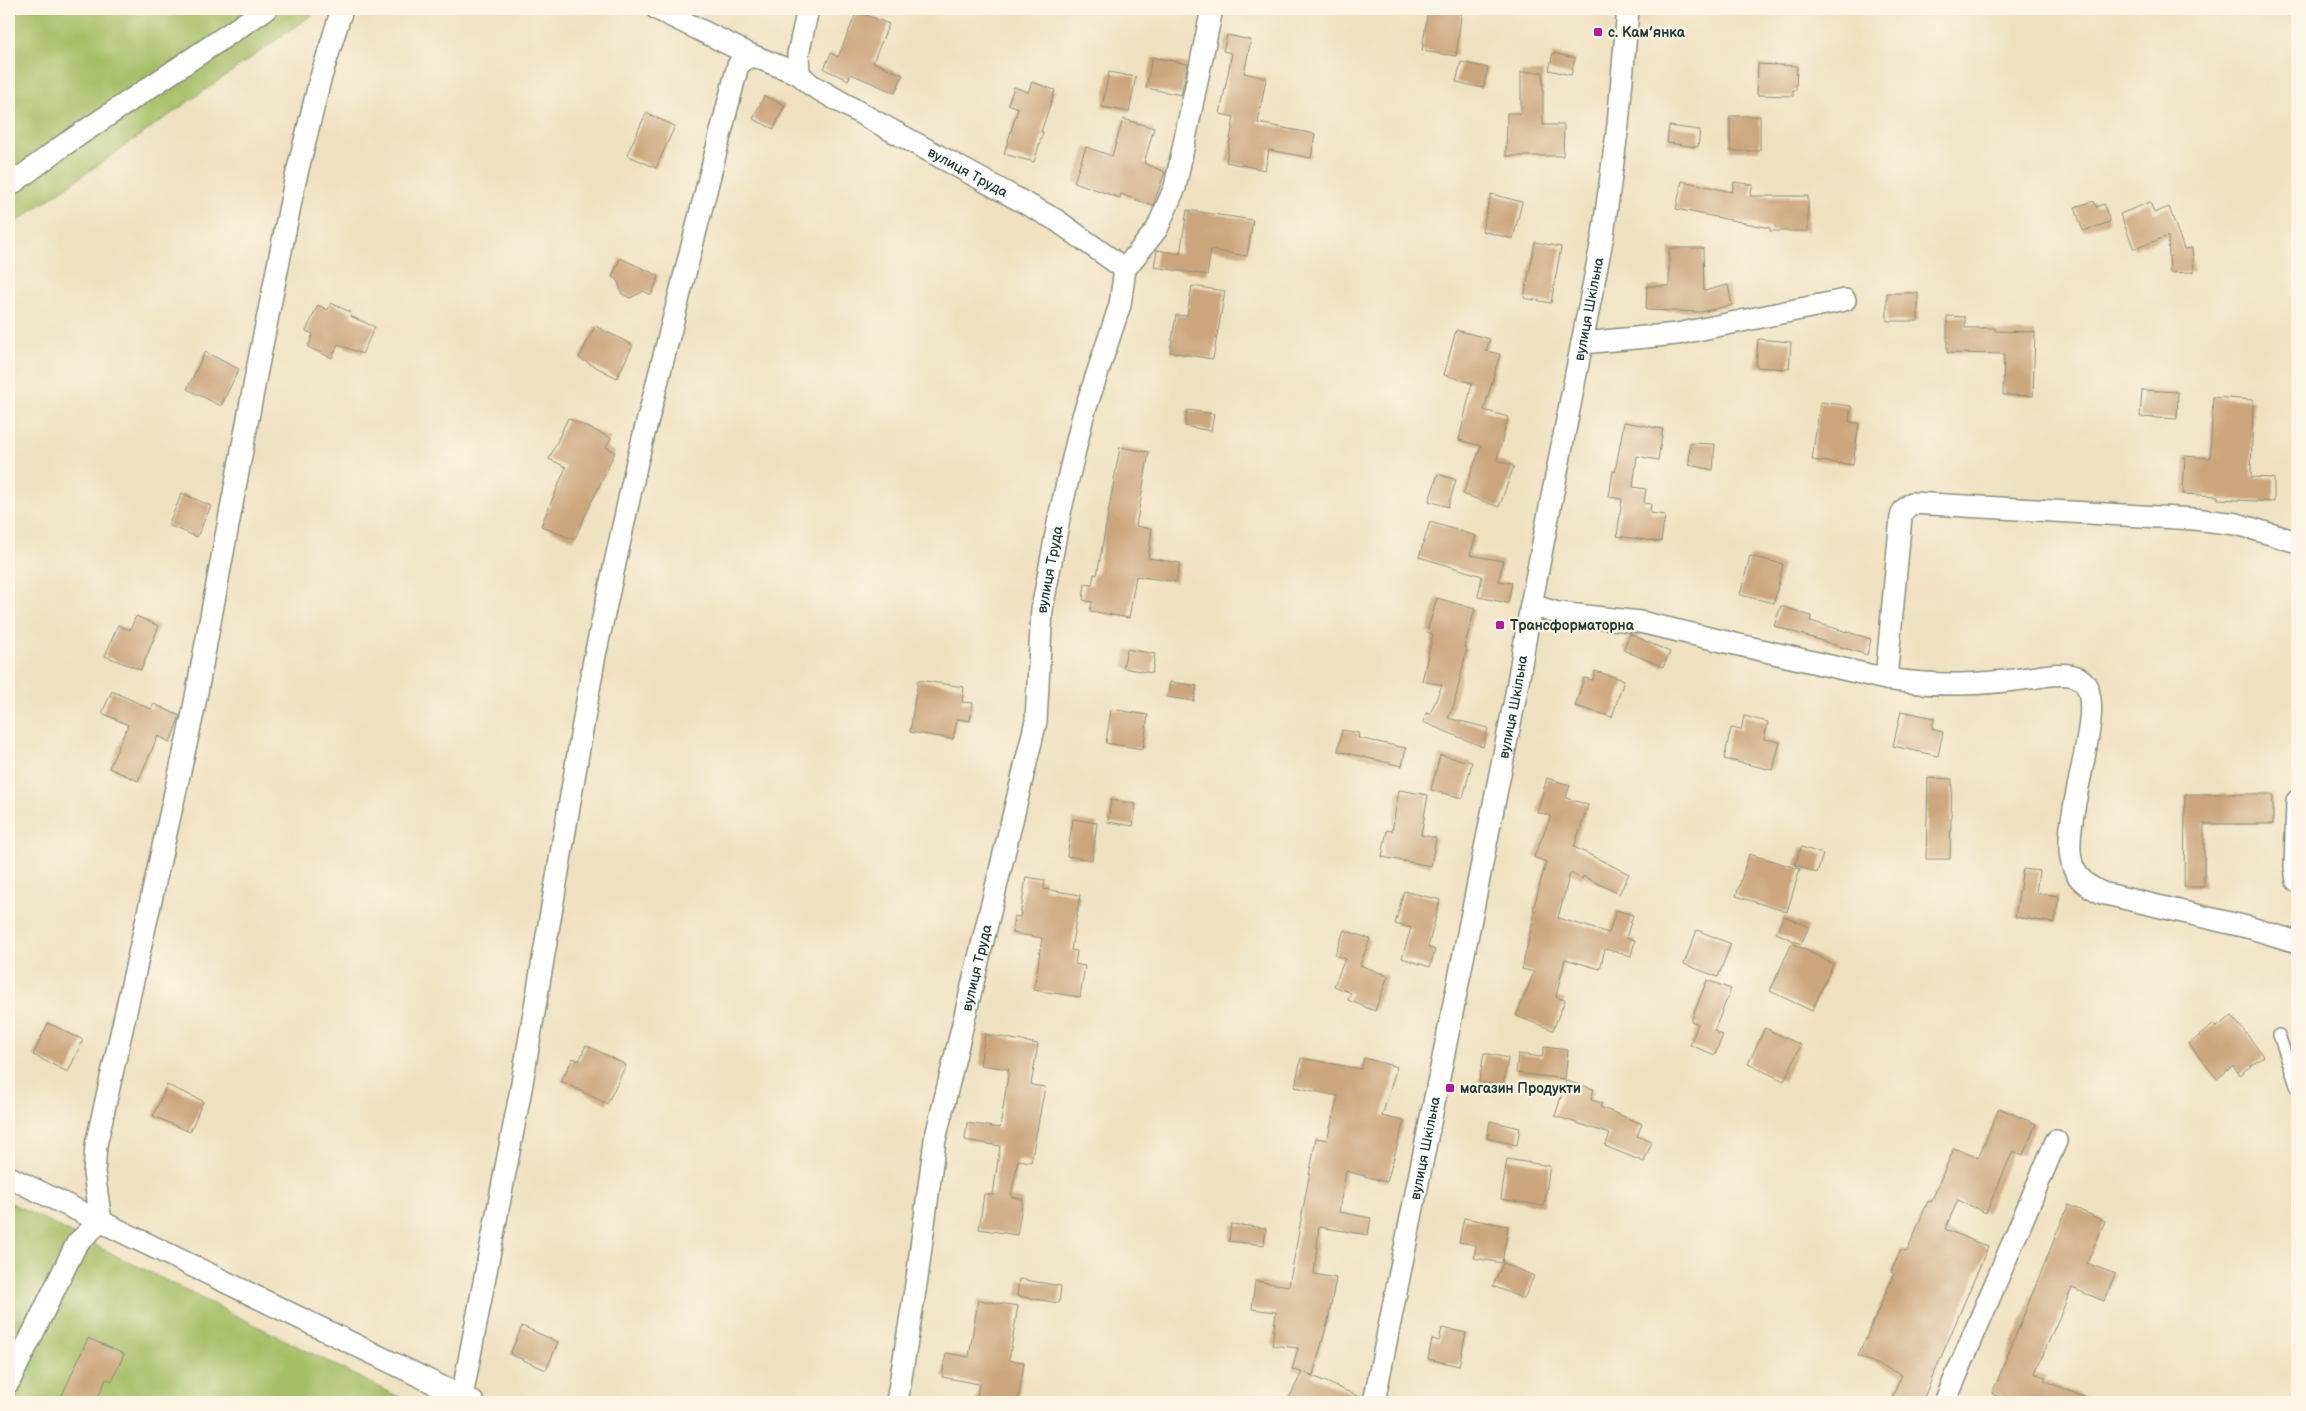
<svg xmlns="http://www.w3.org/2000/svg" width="2306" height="1411" viewBox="0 0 2306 1411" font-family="'Balsamiq Sans',sans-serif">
	<rect width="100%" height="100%" fill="#fcf5e5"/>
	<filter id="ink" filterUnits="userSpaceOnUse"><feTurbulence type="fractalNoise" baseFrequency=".02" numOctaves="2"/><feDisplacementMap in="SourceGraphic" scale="10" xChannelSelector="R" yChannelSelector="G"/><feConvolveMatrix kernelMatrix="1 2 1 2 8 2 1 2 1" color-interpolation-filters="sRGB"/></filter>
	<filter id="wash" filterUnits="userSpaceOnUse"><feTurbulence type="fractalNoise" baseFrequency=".0096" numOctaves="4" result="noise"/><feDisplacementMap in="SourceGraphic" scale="20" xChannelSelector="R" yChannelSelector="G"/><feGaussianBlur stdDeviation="1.12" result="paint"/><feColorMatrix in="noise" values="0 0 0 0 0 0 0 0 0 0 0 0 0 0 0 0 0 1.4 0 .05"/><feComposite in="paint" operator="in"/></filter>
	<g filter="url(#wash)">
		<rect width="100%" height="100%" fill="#efe1c0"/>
		<path fill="#a4be65" stroke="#627e4c" d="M9,9H321L9,227Z
			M9,1202L409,1402H9Z"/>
		<g id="blocks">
			<path fill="#cba67b" d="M1428,9H1462L1456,56L1422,51Z
				M857,11L889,24L873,62L903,75L895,93L851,74L848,80L824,69L831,53L838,57Z
				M1227,35L1251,40L1244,73L1266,78L1258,123L1315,134L1311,158L1269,150L1265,170L1226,162L1234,117L1220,114L1232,53L1223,51Z
				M1553,53L1575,58L1571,75L1549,70Z
				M1152,57L1188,64L1181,95L1146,88Z
				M1461,62L1488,68L1483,88L1456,82Z
				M1758,64L1797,66L1796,90H1793V96L1757,95Z
				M1109,72L1136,77L1129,112L1102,107Z
				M1521,72H1543V125H1564L1563,156H1506L1507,113H1521Z
				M1032,82L1055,90L1041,132H1043L1034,162L1004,154L1018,108L1008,104L1014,87L1028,92Z
				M764,96L785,105L774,129L753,119Z
				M646,113L675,126L656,168L627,155Z
				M1730,116H1760V151H1730Z
				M1123,119L1154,128L1144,163L1165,172L1153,206L1121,194L1120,198L1074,182L1086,147L1112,156Z
				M1669,126L1700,130L1698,147L1667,143Z
				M1682,181L1732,192L1734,182L1753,185L1750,196H1808V231H1770V228L1676,209Z
				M1491,194L1522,202L1513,239L1482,231Z
				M2094,201L2096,207L2104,204L2110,222L2083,231L2075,207Z
				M2150,202L2154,213L2169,207L2184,249L2192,248L2194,272L2170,273L2168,236L2134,249L2120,214Z
				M1187,210L1253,220L1247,256L1211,250L1207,275L1154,267L1157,250L1180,254Z
				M1535,242L1561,247L1551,303L1524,298Z
				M1669,248H1703L1704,291L1728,285L1732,305L1701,312L1646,310L1647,286H1669Z
				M620,258L659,276L651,295L644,291L630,298L622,294L617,279L612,277Z
				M1192,286L1225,291L1213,359L1170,352L1176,315L1187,316Z
				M1887,293H1918V321H1887Z
				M331,303L352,313L350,316L375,327L362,354L338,344L332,358L308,347L313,334L306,331L318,305L328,310Z
				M1947,316L1965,317V328H1995V331L2035,332L2033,396L2003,395L2004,354L1947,353Z
				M595,326L633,345L617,378L579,358Z
				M1456,330L1490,339L1486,351L1500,354L1484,410L1508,417L1497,460L1514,466L1499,507L1463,494L1481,446L1459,440L1472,383L1444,375Z
				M1758,339L1791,342L1789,369L1756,367Z
				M205,352L239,369L221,406L187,389Z
				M2142,390L2178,392L2177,419L2140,417Z
				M2213,397L2253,400L2251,477L2274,478V502L2218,499V496L2183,494L2185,456L2210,458Z
				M1820,402L1851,406L1849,422L1859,423L1853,465L1812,460Z
				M1187,410L1214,414L1211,431L1185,426Z
				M568,418L611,438L606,447L615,452L574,540L541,526L566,467L549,459Z
				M1624,422L1663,429L1658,460L1637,456L1633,487L1646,489L1644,503L1651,504L1650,513L1665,515L1661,542L1617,536L1622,499L1609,497L1613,471L1615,472Z
				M1690,443L1715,444L1713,470L1689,465Z
				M1120,447L1149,452L1136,526L1152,529L1148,558L1180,563L1176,582L1136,576L1129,618L1090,611L1092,602L1083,600L1085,584L1092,585L1094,574L1097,575Z
				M1438,474L1456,480L1448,507L1429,501Z
				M182,493L211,506L197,537L168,525Z
				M1430,522L1476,536L1470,555L1503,561L1499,581L1512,583L1508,603L1478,597L1482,576L1419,557Z
				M1750,556L1783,564L1774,603L1740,595Z
				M1437,598L1475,609L1464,647L1467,648L1454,705L1448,718L1488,728L1483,747L1423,722L1426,713L1430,714L1442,685L1422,681L1433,634L1427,632Z
				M1781,606L1811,616L1810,621L1871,639L1867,655L1774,626Z
				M136,616L159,626L141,670L105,656L118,625L130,630Z
				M1630,634L1670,652L1663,667L1623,650Z
				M1127,649L1155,654L1152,673L1123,668Z
				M1595,671L1624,680L1612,717L1575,706L1584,678L1593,680Z
				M918,680L964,687L962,702L973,703L970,721L957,719L953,739L910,732Z
				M1170,682L1197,686L1194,701L1167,697Z
				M112,691L151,709L154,704L180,716L170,742L158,736L138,781L109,768L128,725L102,713Z
				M1111,709L1148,715L1143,749L1106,743Z
				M1901,711L1934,718L1932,729L1943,732L1938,756L1893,746Z
				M1744,716L1768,722L1764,739L1780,742L1773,770L1724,759L1731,728L1741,730Z
				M1342,730L1359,733L1358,738L1406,748L1402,766L1338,751Z
				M1440,755L1472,762L1463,798L1431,790Z
				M1547,778L1570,785L1566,798L1588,805L1574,847L1629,874L1619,894L1583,876L1582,879L1570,873L1558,918L1609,933L1616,910L1633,915L1626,938L1635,940L1631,956L1605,949L1600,969L1565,959L1556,997L1565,1000L1553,1030L1516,1016L1534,972L1522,969L1535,910H1533L1546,862L1534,857L1551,816L1537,812Z
				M1928,778L1952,779L1950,859H1926Z
				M1399,790L1428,795L1421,835L1436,838L1431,866L1382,857L1387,830L1392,831Z
				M2185,794H2273V824H2204V887H2184Z
				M1111,800L1136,804L1133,826L1108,822Z
				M1073,819L1097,823L1092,860L1067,856Z
				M1801,847L1823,854L1817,873L1795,865Z
				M1749,854L1800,869L1787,912L1736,896Z
				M2023,869L2039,871L2036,893L2059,896L2055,923L2015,917Z
				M1026,877L1045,880L1044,889L1080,895L1071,950L1077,951L1075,964L1085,966L1080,997L1034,990L1042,938L1012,933L1014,916L1020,917Z
				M1404,891L1440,900L1428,947L1435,950L1430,967L1402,958L1411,928L1395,924Z
				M1784,916L1809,927L1801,944L1776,933Z
				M1344,930L1370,939L1360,965L1388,976L1375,1011L1348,1000L1351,993L1334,986L1345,959L1335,955Z
				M1697,930L1731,944L1718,977L1684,964Z
				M1792,943L1833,964L1812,1011L1770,991Z
				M1707,980L1731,989L1714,1031L1723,1035L1715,1055L1690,1045L1698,1024L1691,1021Z
				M2232,1016L2264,1056L2239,1075L2233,1066L2217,1079L2189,1044L2214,1024L2216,1028Z
				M48,1023L83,1040L68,1072L33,1055Z
				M1765,1028L1801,1045L1784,1081L1748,1064Z
				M985,1034L1038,1044L1031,1085L1045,1087L1031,1162L1018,1160L1011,1197L1023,1199L1017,1235L979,1229L984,1194L993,1195L1000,1146L965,1140L967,1123L1000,1128L1009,1069L980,1065Z
				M586,1045L626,1065L607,1104L561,1081L573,1058L579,1061Z
				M1544,1047L1568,1050L1565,1079L1516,1073L1518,1054L1542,1057Z
				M1484,1053L1508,1058L1503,1086L1479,1082Z
				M1301,1058L1361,1069L1364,1058L1397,1067L1382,1116L1404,1121L1387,1182L1346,1171L1339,1212L1371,1218L1368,1235L1319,1227L1314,1274L1336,1278L1328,1321L1313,1375L1306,1373L1362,1398V1402H1287L1302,1372L1292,1370L1298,1348L1272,1345L1276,1312L1252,1309L1255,1281L1289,1286L1316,1138L1327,1140L1338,1096L1295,1087Z
				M1566,1081L1594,1089L1591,1100L1602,1103L1600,1107L1642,1124L1637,1136L1652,1142L1644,1162L1605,1146L1610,1134L1555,1116Z
				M167,1085L203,1101L190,1132L153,1116Z
				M1999,1108L2036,1124L2023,1155L2013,1151L1986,1213L1958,1200L1945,1229L1988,1247L1922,1402H1890L1902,1375L1858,1356L1894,1274L1891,1272L1901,1249L1907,1251L1928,1201L1931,1202L1954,1148L1978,1158Z
				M1490,1121L1520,1128L1517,1145L1487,1138Z
				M1507,1159L1550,1166L1544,1206L1501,1199Z
				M2068,1205L2105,1221L2087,1263L2115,1274L2104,1301L2072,1288L2035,1373L2046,1377L2044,1380L2095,1402H2010L1992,1394Z
				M1464,1218L1508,1226L1502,1263L1474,1258L1476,1245L1459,1242Z
				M1231,1224L1266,1228L1264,1245L1229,1241Z
				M1503,1263L1534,1276L1524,1299L1493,1286Z
				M1019,1279L1061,1286L1059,1303L1017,1296Z
				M978,1300L1018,1306L1009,1360L1024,1362L1018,1402H976L979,1384L942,1377L946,1353L969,1357Z
				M522,1326L558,1342L546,1370L510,1354Z
				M1442,1328L1466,1333L1459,1366L1428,1359L1432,1339L1439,1341Z
				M88,1338L124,1354L112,1381L106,1379L96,1402H59Z"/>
		</g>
	</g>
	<g filter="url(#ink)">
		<use href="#blocks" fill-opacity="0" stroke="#878f7a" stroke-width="1"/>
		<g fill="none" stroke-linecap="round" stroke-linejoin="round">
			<defs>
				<path id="service" d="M2279,1035L2297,1088"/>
				<g id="minor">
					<path id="s1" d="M657,9L751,55L799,74L811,85L869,118L1056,220L1125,269"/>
					<path d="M799,74L798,54L808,9"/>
					<path d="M9,186L61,147L266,9"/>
					<path d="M1125,269L1157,229L1175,187L1212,9"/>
					<path d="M1582,343L1677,334L1845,300"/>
					<path d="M1531,605L1558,613L1640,622L1886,679L1901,517L1903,511L1912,503L2194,519L2237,524L2297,542"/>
					<path d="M1886,679C1941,687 1982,685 2037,677C2049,675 2068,672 2079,678C2115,699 2054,827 2074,869C2080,882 2090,887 2102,893L2251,928L2297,942"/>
					<path d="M2297,801L2295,867L2297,881"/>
					<path d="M9,1177L473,1402"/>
					<path d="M9,1382L77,1243L101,1221L94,1173L96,1145L193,713L257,370L295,181L320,80L342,9"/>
					<path d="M461,1402L521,1089L594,660L637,462L738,65L751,55"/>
					<path id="s2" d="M897,1402L917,1278L935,1140L1036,721L1042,609L1060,513L1083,416L1120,305L1125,269"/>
					<path id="s3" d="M1374,1402L1516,694L1531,605L1603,235L1618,125L1628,9"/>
					<path d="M1945,1402L2056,1141"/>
				</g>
			</defs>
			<use href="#service" stroke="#878f7a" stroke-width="14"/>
			<use href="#minor" stroke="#878f7a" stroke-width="24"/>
			<use href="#service" stroke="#fff" stroke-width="11"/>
			<use href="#minor" stroke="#fff" stroke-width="21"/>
		</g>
	</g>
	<g fill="#b5179e" stroke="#fcf5e5" stroke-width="2">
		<rect x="1593" y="27" width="10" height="10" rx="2.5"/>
		<rect x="1495" y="620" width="10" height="10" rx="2.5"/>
		<rect x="1445" y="1083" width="10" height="10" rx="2.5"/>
	</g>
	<g text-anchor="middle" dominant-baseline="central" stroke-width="4.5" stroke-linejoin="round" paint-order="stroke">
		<g font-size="14" font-weight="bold" fill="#1f3d34" stroke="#fcf5e5" text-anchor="start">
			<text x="1608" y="32">с. Кам’янка</text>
			<text x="1510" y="625">Трансформаторна</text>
			<text x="1460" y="1088">магазин Продукти</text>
		</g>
		<g font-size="14" fill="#1f3d34" stroke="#fcf5e5">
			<text stroke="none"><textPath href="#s1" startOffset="352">вулиця Труда</textPath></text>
			<text stroke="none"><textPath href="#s3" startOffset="1114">вулиця Шкільна</textPath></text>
			<text stroke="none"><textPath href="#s2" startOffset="848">вулиця Труда</textPath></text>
			<text stroke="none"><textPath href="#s3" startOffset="709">вулиця Шкільна</textPath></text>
			<text stroke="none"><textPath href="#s2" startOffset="442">вулиця Труда</textPath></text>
			<text stroke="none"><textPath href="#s3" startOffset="259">вулиця Шкільна</textPath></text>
		</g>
	</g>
	<rect width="2306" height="1411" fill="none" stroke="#fcf5e5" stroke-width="30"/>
</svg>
